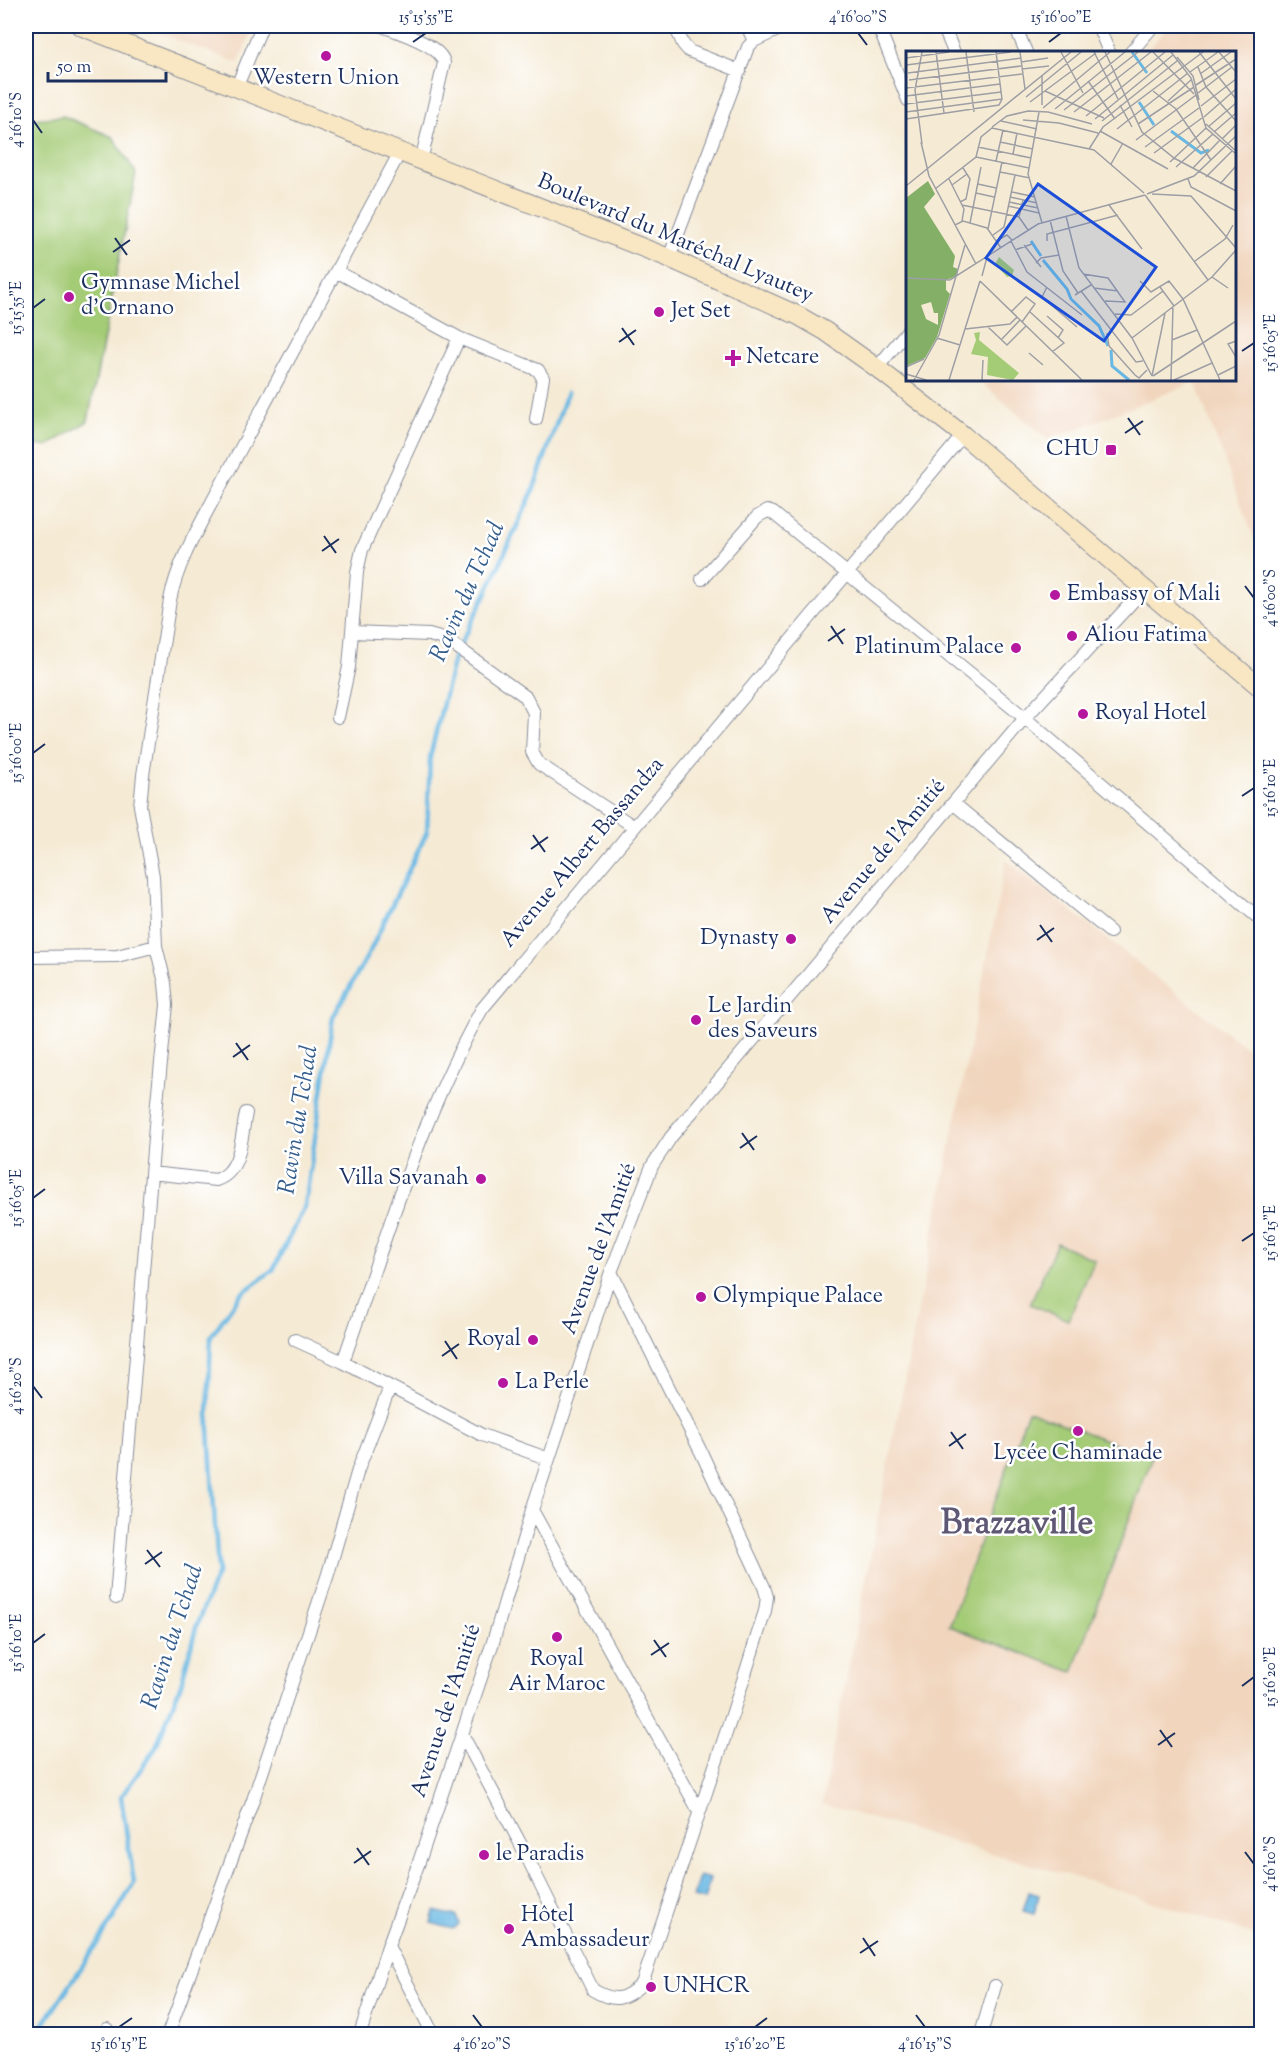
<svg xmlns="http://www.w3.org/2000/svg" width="1287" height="2060" viewBox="0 0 1287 2060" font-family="'Sorts Mill Goudy',serif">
	<rect width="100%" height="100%" fill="#fff"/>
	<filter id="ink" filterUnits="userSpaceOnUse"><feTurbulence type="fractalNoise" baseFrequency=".0167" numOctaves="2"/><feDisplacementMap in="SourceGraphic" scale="12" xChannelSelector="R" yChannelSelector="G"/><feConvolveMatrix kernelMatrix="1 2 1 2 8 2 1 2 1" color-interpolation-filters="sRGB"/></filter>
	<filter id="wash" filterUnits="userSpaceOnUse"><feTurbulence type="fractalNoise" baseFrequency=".008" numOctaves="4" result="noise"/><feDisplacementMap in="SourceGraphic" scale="24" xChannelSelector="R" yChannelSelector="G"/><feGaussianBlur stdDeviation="1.35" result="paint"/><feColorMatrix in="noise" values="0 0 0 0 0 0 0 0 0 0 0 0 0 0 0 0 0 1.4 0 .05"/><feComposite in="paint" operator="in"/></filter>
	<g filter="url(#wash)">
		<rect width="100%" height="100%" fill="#f5ead4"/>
		<path fill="#f1d5bd" d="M139,26H253L239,63Z
			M1169,26H1261V557L1195,382L1049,440L978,380H1234V52H1146Z
			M1006,860L1261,1059V1937L1095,1883L822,1804Z"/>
		<path fill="#a4cb76" stroke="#607d6a" stroke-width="1.5" d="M63,116L113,137L136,173L88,421L48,446L26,445V120Z
			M1057,1243L1095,1260L1068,1320L1030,1304Z
			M1028,1411L1152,1457L1073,1672L949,1626Z"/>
		<path fill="#68b8e3" stroke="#4274a0" stroke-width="1.5" d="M699,1876L710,1879L704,1900L693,1897Z
			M1029,1892L1039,1895L1034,1914L1023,1911Z
			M434,1911L456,1916L459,1924L453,1929L431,1923Z"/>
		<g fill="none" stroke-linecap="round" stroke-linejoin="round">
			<path stroke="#68b8e3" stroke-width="4.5" d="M37,2034L103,1935L134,1883L121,1797L155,1749L181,1684L197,1624L218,1572L208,1414L211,1336L241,1294L273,1270L305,1205L333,1017L370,951L427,832L430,757L455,654L486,594L533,491L567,393"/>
		</g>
	</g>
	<g filter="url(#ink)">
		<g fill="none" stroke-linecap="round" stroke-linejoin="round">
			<defs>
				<path id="minor" d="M382,26C398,32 441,45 444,63L421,161
					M675,26L683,44L689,51L740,71
					M747,26L754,41
					M878,26L908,100
					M943,26L954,52
					M1015,26L1026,52
					M1098,26L1109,52
					M1131,52L1153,26
					M237,86L262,26
					M669,258L748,47L754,41L786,26
					M336,271L459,338L538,370L543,378L536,419
					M877,368L908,330
					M702,579L757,517L767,511L773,513L1025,718L1262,921
					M352,632L429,635L447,640L526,697L534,713L532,752L539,764L633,826
					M338,717L349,667L357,572L362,550L459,338
					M953,803L1110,932
					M26,957L117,956L156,946
					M151,1173L216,1180C242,1172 241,1136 246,1113
					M295,1340L343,1362L482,1435L549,1459
					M343,1362C384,1245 420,1118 482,1009L963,435
					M532,1510L699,1811
					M116,1598L157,1102L167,1005L165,983L156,946L153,876L140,806L143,775L170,600C177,565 195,534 212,502L400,152
					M462,1734L519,1841L593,1990C615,2003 624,2000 642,1984L733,1712L765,1611L767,1597L764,1587L701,1452L611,1272
					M388,1946L433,2034
					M105,2034L107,2029
					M168,2034L253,1800L328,1574L358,1470L390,1387
					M360,2034L388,1946L419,1862L493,1642L532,1510L611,1272L652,1166L671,1137L1025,718L1145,588
					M981,2034L995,1986"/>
				<path id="secondary" d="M80,26L669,258L797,315L825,331L877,368L963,435L1262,689"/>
			</defs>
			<use href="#minor" stroke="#888c99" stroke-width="14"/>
			<use href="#secondary" stroke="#888c99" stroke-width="20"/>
			<use href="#minor" stroke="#fff" stroke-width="12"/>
			<use href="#secondary" stroke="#f9e7c3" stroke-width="18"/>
		</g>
	</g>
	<path fill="none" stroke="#1b2f5e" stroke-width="2" d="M858,33L867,45M413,42L426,33M1049,42L1061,33M33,120L42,133M115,238L127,255M113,252L130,240M33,308L45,299M622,328L634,345M619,342L636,330M1242,351L1254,343M1128,418L1140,435M1125,433L1143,421M324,536L336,553M322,551L339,539M1245,586L1254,598M831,626L843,644M828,641L845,629M33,753L45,744M1242,796L1254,788M533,835L545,852M531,849L548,837M1040,925L1052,942M1037,940L1054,928M236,1043L248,1060M233,1057L250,1045M742,1133L754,1150M740,1148L757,1136M33,1198L45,1189M1242,1241L1254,1233M445,1341L457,1359M442,1356L459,1344M33,1386L42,1398M951,1432L963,1449M949,1446L966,1434M147,1550L160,1567M145,1564L162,1552M654,1640L666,1657M33,1643L45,1634M651,1655L669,1643M1242,1686L1254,1677M1160,1730L1172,1747M1158,1745L1175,1733M357,1848L369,1865M1245,1852L1254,1864M354,1863L371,1851M863,1938L875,1956M860,1953L878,1941M473,2015L482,2027M916,2015L925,2027M119,2027L132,2018M755,2027L767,2018"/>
	<g fill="#b5179e" stroke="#fff" stroke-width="2">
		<circle cx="326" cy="56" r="6"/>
		<circle cx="69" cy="297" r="6"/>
		<circle cx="659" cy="312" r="6"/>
		<path d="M730 349h6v6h6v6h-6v6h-6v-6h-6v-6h6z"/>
		<rect x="1105" y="444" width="12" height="12" rx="3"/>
		<circle cx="1055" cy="595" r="6"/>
		<circle cx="1072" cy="636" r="6"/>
		<circle cx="1016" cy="648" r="6"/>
		<circle cx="1083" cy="714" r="6"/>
		<circle cx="791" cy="939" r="6"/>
		<circle cx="696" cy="1020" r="6"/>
		<circle cx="481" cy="1179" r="6"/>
		<circle cx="701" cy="1297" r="6"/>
		<circle cx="533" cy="1340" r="6"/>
		<circle cx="503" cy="1383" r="6"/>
		<circle cx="1078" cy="1431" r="6"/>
		<circle cx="557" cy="1637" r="6"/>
		<circle cx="484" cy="1855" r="6"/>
		<circle cx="509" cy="1929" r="6"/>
		<circle cx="651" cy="1987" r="6"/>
	</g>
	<g text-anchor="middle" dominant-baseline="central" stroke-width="5" stroke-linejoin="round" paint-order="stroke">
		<g font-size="22" fill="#1b2f5e" stroke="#fff" text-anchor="start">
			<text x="326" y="79" text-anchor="middle">Western Union</text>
			<text x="81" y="284">Gymnase Michel<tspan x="81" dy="25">d'Ornano</tspan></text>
			<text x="671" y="312">Jet Set</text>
			<text x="746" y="358">Netcare</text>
			<text x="1099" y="450" text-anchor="end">CHU</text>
			<text x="1067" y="595">Embassy of Mali</text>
			<text x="1084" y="636">Aliou Fatima</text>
			<text x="1004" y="648" text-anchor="end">Platinum Palace</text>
			<text x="1095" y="714">Royal Hotel</text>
			<text x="779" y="939" text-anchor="end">Dynasty</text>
			<text x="708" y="1007">Le Jardin<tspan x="708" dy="25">des Saveurs</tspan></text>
			<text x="469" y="1179" text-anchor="end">Villa Savanah</text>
			<text x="713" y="1297">Olympique Palace</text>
			<text x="521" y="1340" text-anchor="end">Royal</text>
			<text x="515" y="1383">La Perle</text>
			<text x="1078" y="1454" text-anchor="middle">Lycée Chaminade</text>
			<text x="557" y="1660" text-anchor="middle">Royal<tspan x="557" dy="25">Air Maroc</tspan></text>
			<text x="496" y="1855">le Paradis</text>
			<text x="521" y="1916">Hôtel<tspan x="521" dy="25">Ambassadeur</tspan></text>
			<text x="663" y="1987">UNHCR</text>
		</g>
		<g font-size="22" fill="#1b2f5e" stroke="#fff">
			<text transform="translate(675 239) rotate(23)">Boulevard du Maréchal Lyautey</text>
			<text transform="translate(884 852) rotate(-50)">Avenue de l'Amitié</text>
			<text transform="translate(583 853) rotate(-50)">Avenue Albert Bassandza</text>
			<text transform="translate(600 1249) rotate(-70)">Avenue de l'Amitié</text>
			<text transform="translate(447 1711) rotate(-72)">Avenue de l'Amitié</text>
		</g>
		<g font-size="24" font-style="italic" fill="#365f8d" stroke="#fff">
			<text transform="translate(468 592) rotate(-66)">Ravin du Tchad</text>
			<text transform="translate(299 1120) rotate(-81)">Ravin du Tchad</text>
			<text transform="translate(173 1637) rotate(-72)">Ravin du Tchad</text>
		</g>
		<g font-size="34" font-weight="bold" fill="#5f5874" stroke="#fff">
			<text x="1017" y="1524">Brazzaville</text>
		</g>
	</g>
	<g transform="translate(906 51)">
		<rect width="330" height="330" fill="#f5ead4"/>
		<path d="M93,206L108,219L106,225L101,226L89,213ZM74,281L73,289L113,322L107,329L81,324L82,306L65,303L70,289L68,282Z" fill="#a4cb76"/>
		<path d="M22,130L29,143L18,156L49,205L47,216L52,218L51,225L40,229V239L44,243L31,286L19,307L0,315V147ZM25,251L28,262H32V274L20,268L15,254Z" fill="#83af67" fill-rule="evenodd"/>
		<path fill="none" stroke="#68b8e3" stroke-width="3" d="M226,1L241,22M233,51L248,74M265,80L295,102L303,99M125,190L135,205M137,209L161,238L165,248L193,275L202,295M205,299L206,315L223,329"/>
		<path fill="none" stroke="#9e9fa5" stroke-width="1.5" d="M30,1L38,62M60,1L68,61M114,1L119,38M155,1L177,42M188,1L212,48M199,1L236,81L268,107L330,140M247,1L288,43M265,1L285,27L300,77L330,103M293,1L330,48M313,1L330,21M271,6L287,25L293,49M0,7L43,1M115,11L142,7M0,14L105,1M292,16L300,36L330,70M116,18L143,15M284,21L312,1M2,22L115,7M294,23L325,1M3,29L115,15M182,30L209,68M290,34L330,8M0,37L116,23M139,40L198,67M247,40L270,58L305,109M292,42L326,16M0,45L94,33M120,46L175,1M262,50L286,28M124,51L190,2M0,53L95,41M136,54V25M214,54L226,76M295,55L330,28M137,57L204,1M149,58L219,1M158,59L232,1M0,61L96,48M133,61L122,123L136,172M168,61L245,1M180,65L259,1M298,66L330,38M0,68L93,54L96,48L90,1M189,68L267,4M117,69L153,72L192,82M95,70L131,78M196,70L271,10M232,73L288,36M300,73L330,100M86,76L101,65L122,60L142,61L186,73M302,76L330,52M211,78L282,22M194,80L262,118M308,81L330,62M316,88L330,74M230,89L290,44M15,91L23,125L70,213M94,91L127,98M16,93L9,39L16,1M72,96L125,107M239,96L293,57M183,98L197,76L297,1M248,102L296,67M107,103L111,82M70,106L123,117M90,110L97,79M264,111L300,77M205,113L217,92M270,116L307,83M287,117L314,89M94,121L124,127M300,126L326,100M43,128L58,158L56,170M282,128L285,136L330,160M72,133L90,137M314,133L330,115M46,134L61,123M0,135L165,1M29,138L70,106L75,86L86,77L188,99L238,142M106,141L129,146M70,142L88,146M241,143L288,125L330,85M246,143L285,145L330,197M239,144L302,229M104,146L131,152M117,149L113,166L122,179M54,151L60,148L64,128L57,117M103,151L132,157M56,154L85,160M203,154L236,198M102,155L133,162M85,160L113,166M160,165L173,217L226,287L246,325M144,169L157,220L172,242M64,172L75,116M49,174L57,170L81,177L95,197M82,178L96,111M87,184L98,176L109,124M90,190L101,184L106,189M105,190L121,221L176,264M141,190V183L212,164M118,194L135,216M109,199L126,193M289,210L319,188L327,174M130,212L135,207L153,204M177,223L202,227L219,251L199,250M76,225L81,206M306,226L322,237M0,227L44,229L132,173L239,144M74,230L176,329M234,230L245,241L263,230L277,248L314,329M141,236L136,246L171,276M254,236L268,255M188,237L212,240M175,240L230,311L237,310M169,244L185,234M105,261L120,246L129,253L116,271M124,261L158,292L146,301M209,263L225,264L257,240M141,265L157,279L152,287M82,276L101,294L120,275M59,278L104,273L111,266M201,282L203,295L229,324L233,327L241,319M31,287L54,294M226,287L306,226L330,199M95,289L114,269M266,289L291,279M330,290L322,293L330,306M123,302L137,314M0,316L18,308M0,323L20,329M312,324L330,315M246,325L259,262M247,325L330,270M8,329L33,284L59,194M43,329L74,230M76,329L77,309M265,329L267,255M268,329L306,312"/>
		<path fill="#1d4ed8" fill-opacity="0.15" stroke="#1d4ed8" stroke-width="3" d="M132,133L250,216L198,290L80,207Z"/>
		<rect width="330" height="330" fill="none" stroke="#1b2f5e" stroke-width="3"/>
	</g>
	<rect width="1287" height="2060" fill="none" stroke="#fff" stroke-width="66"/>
	<path d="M48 72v9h118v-9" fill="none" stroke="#1b2f5e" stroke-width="3"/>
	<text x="57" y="72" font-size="18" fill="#1b2f5e" stroke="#ffffff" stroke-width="4.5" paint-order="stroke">50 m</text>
	<rect x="33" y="33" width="1221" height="1994" fill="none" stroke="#1b2f5e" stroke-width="2"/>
	<g font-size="15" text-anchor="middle" fill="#1b2f5e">
		<text x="426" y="22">15°15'55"E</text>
		<text x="858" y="22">4°16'00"S</text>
		<text x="1061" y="22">15°16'00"E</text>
		<text transform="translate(16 120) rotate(-90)" y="5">4°16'10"S</text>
		<text transform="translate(16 308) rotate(-90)" y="5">15°15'55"E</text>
		<text transform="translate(1270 343) rotate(-90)" y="5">15°16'05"E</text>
		<text transform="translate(1270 598) rotate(-90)" y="5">4°16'00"S</text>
		<text transform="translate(16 753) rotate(-90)" y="5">15°16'00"E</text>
		<text transform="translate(1270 788) rotate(-90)" y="5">15°16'10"E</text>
		<text transform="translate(16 1198) rotate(-90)" y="5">15°16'05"E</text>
		<text transform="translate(1270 1233) rotate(-90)" y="5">15°16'15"E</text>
		<text transform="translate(16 1386) rotate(-90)" y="5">4°16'20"S</text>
		<text transform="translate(16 1643) rotate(-90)" y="5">15°16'10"E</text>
		<text transform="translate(1270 1677) rotate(-90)" y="5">15°16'20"E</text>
		<text transform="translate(1270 1864) rotate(-90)" y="5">4°16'10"S</text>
		<text x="119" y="2049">15°16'15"E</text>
		<text x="482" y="2049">4°16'20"S</text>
		<text x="755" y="2049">15°16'20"E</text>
		<text x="925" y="2049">4°16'15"S</text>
	</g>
</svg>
